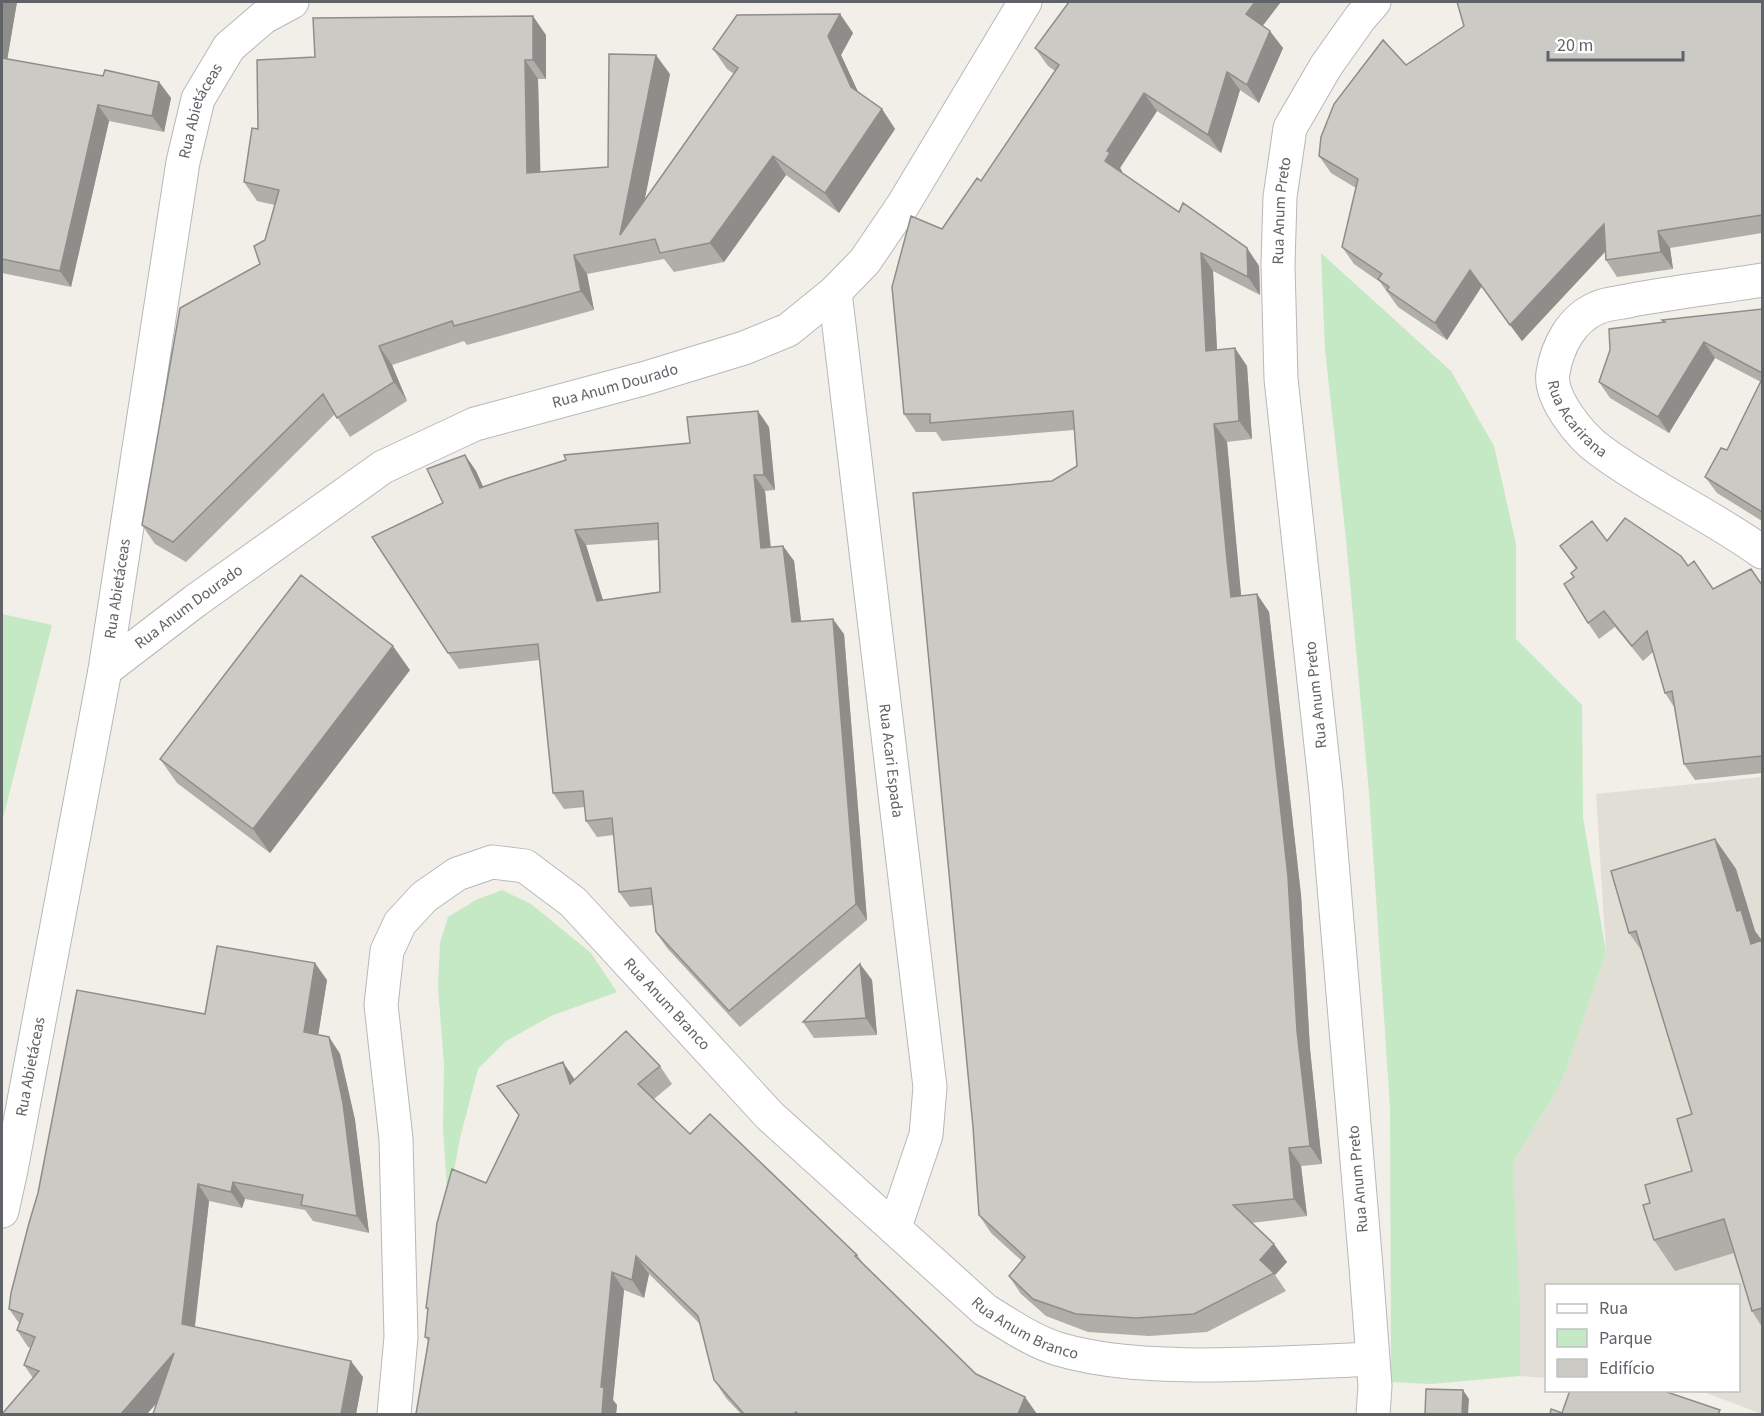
<svg xmlns="http://www.w3.org/2000/svg" width="1764" height="1416" viewBox="0 0 1764 1416" font-family="'Source Sans 3',sans-serif">
	<rect width="100%" height="100%" fill="#f1efe8"/>
	<path fill="#e1ded6" d="M1762,777V1414L1701,1391L1738,1390V1286H1546V1378L1520,1376L1513,1163L1562,1081L1606,952L1596,794Z"/>
	<path fill="#c5e8c5" d="M1321,253L1451,371L1494,446L1516,544V639L1582,705L1583,818L1606,952L1562,1081L1513,1163L1520,1314V1376L1431,1384L1391,1382L1390,1107L1369,793L1346,539L1325,350Z
		M2,614L52,625L2,822Z
		M502,890L531,904L591,953L617,992L551,1016L506,1041L478,1069L460,1138L448,1203L443,1129L444,1064L438,987L440,943L448,917L476,900Z"/>
	<g fill="none" stroke-linecap="round" stroke-linejoin="round">
		<defs>
			<g id="minor">
				<path id="s1" d="M1762,280C1719,287 1675,292 1632,300C1621,303 1607,303 1597,308C1571,319 1557,347 1553,373C1549,398 1581,437 1601,451C1652,489 1711,515 1762,552"/>
				<path id="s2" d="M835,292L930,1087L926,1135L895,1227"/>
				<path id="s3" d="M105,670L195,601L383,467L475,424L646,378L744,348L788,330L835,292L865,261L903,205L1025,2"/>
				<path id="s4" d="M2,1211L11,1170L105,670L183,162L198,99L229,47L264,17L292,2"/>
				<path id="s5" d="M394,1414L401,1337L396,1139L381,1005L387,951L400,923L424,897L457,874L492,862L525,866L573,902L770,1116L985,1310C1008,1324 1032,1341 1058,1349C1102,1362 1148,1364 1194,1365C1253,1365 1313,1362 1372,1359"/>
				<path id="s6" d="M1373,1414L1375,1386L1366,1267L1326,791L1281,379L1278,265L1280,197L1290,128L1326,66L1360,18L1374,2"/>
			</g>
		</defs>
		<use href="#minor" stroke="#b5b8bc" stroke-width="35"/>
		<use href="#minor" stroke="#fff" stroke-width="33"/>
	</g>
	<path fill="#afaea9" fill-rule="evenodd" d="M2,2H17L7,59L103,76L159,82L171,98L164,132L109,121L71,287L2,273Z
		M1762,2V233L1670,248L1673,269L1617,277L1606,260L1605,252L1522,341L1482,286L1447,340L1398,307L1380,282L1354,264L1342,247L1356,188L1331,173L1319,156L1406,65L1464,26Z
		M840,14L853,33L841,55L858,92L882,109L895,129L839,213L786,175L724,262L674,272L664,259L587,274L594,310L467,345L464,341L392,365L407,401L350,437L335,414L186,562L155,544L142,525L260,264L275,205L257,201L244,182L258,129L546,35V79H538L540,172L608,167L670,74L644,201L734,74L727,69L713,49Z
		M1263,26L1283,48L1259,103L1240,90L1221,153L1157,111L1120,168L1122,171L1121,173L1179,212L1247,248L1259,266L1260,295L1213,271L1217,350L1247,366L1252,439L1227,442L1239,578L1241,596L1257,594L1269,612L1301,895L1310,1049L1322,1164L1301,1166L1307,1216L1251,1223L1287,1262L1275,1275L1286,1291L1207,1332L1149,1336L1088,1332L1046,1316L1021,1294L1009,1276L1022,1261L991,1233L979,1215L1052,481L1077,466L1074,430L942,441L936,432H916L904,414L942,229L981,181L1055,71L1048,66L1035,48Z
		M1762,309V521L1717,493L1705,477L1727,450L1761,382L1715,358L1669,433L1610,398L1599,382L1663,322L1662,320Z
		M769,427L775,490L765,491L771,547L783,546L794,561L801,621L844,634L867,920L740,1027L667,948L656,932L653,905L630,907L619,892L614,835L597,837L586,821L585,807L564,809L553,793L540,660L459,669L448,653L443,503L465,455L476,471L483,487ZM658,540L660,592L602,600L586,545Z
		M1607,541L1688,566L1713,589L1762,585V773L1695,780L1684,764L1674,707L1665,693L1653,652L1643,661L1615,627L1599,639L1588,623L1574,577L1576,569L1560,546Z
		M410,670L270,853L177,783L160,759Z
		M1715,839L1736,869L1755,931L1762,940V1327L1752,1311L1734,1253L1675,1271L1654,1240L1650,1203L1692,1171V1114L1642,951L1629,933Z
		M860,964L872,980L877,1035L814,1038L803,1022Z
		M327,980L318,1035L329,1037L340,1054L355,1120L369,1233L313,1221L305,1210L245,1199L242,1208L209,1201L195,1327L363,1377L356,1414H153L157,1403L147,1414H2L33,1378L24,1365L31,1348L28,1347L17,1330L19,1323L9,1309L205,1014Z
		M660,1066L672,1084L654,1099L690,1134L857,1255L865,1266L976,1374L1037,1414H741L726,1398L714,1380L700,1324L649,1274L644,1298L624,1290L613,1400L617,1405L616,1414H416L428,1341L425,1337L428,1311L426,1308L519,1116L497,1086L575,1079Z"/>
	<path fill="#8f8d8a" d="M3,2H17L5,73L2,68V11Z
		M1255,2H1281L1258,32L1246,14Z
		M840,14L853,33L841,55L865,107L851,87L828,36Z
		M533,16L546,35V79L533,60Z
		M1270,31L1283,48L1259,103L1247,85Z
		M656,55L670,74L636,243L620,235Z
		M525,60L538,79L541,193L527,173Z
		M1227,72L1240,90L1221,153L1208,135Z
		M159,82L171,98L164,132L152,116Z
		M1144,93L1157,111L1120,168L1122,171L1117,179L1105,161L1107,151Z
		M98,105L109,121L71,287L60,271Z
		M882,109L895,129L839,213L825,193Z
		M773,156L786,175L724,262L710,243Z
		M1604,224L1616,240L1522,341L1510,325Z
		M1658,231L1670,248L1673,269L1661,252Z
		M1247,248L1259,266L1260,295L1248,277Z
		M1201,253L1213,271L1218,369L1206,351Z
		M574,255L587,274L594,310L581,291Z
		M1470,270L1482,286L1447,340L1435,323Z
		M1704,342L1715,358L1669,433L1658,417Z
		M379,346L392,365L407,401L394,382Z
		M1235,348L1247,366L1252,439L1239,421Z
		M758,411L769,427L775,490L764,475Z
		M1214,424L1227,442L1243,615L1231,597Z
		M465,455L476,471L491,504L480,488Z
		M754,475L765,491L772,564L761,548Z
		M575,530L586,545L608,616L597,601Z
		M783,546L794,561L803,637L792,622Z
		M1257,594L1269,612L1301,895L1310,1049L1322,1164L1310,1146L1297,1031Z
		M833,619L844,634L867,920L856,904Z
		M393,646L410,670L270,853L253,829Z
		M1715,839L1736,869L1755,931L1762,941L1751,944L1737,911Z
		M315,963L327,980L316,1049L304,1032Z
		M860,964L872,980L877,1035L866,1018Z
		M329,1037L340,1054L355,1120L369,1233L357,1216Z
		M563,1062L575,1080L570,1084Z
		M1289,1148L1301,1166L1307,1216L1294,1199Z
		M233,1182L245,1199L242,1208L231,1192Z
		M198,1184L209,1201L193,1341L182,1324Z
		M1274,1244L1287,1262L1275,1275L1260,1260Z
		M636,1256L649,1274L644,1298L632,1280Z
		M612,1272L624,1290L613,1400L617,1405L616,1414H602L601,1387Z
		M174,1353L185,1370L147,1414H121Z
		M351,1361L363,1377L356,1414H341Z
		M1463,1390L1469,1399L1468,1414H1462Z
		M1025,1397L1037,1414H1018Z"/>
	<path fill="#cccac5" stroke="#8f8d8a" stroke-width="1.5" fill-rule="evenodd" d="M1069,2H1255L1246,14L1270,31L1247,85L1227,72L1208,135L1144,93L1107,151L1110,153L1105,161L1179,212L1183,203L1247,248L1248,277L1201,253L1206,351L1235,348L1239,421L1214,424L1227,560L1231,597L1257,594L1288,877L1297,1031L1310,1146L1289,1148L1294,1199L1233,1205L1274,1244L1260,1260L1274,1273L1194,1314L1136,1318L1076,1314L1033,1299L1009,1276L1025,1257L979,1215L973,1127L913,493L1052,481L1077,466L1073,411L930,423V414H904L892,287L911,216L942,229L977,178L981,181L1059,65L1035,48Z
		M1457,2H1762V215L1658,231L1661,252L1606,260L1604,224L1510,325L1470,270L1435,323L1387,290L1389,287L1378,279L1382,274L1342,247L1358,179L1319,156L1321,137L1334,104L1383,40L1406,65L1464,26Z
		M840,14L828,36L851,87L882,109L825,193L773,156L710,243L660,253L655,239L574,255L581,291L454,326L452,321L379,346L394,382L337,418L323,394L173,542L142,525L180,308L260,264L254,246L265,240L279,190L244,182L252,128L258,129L257,60L315,57L313,18L533,16V60H525L527,173L608,167L609,54L656,55L620,235L738,68L713,49L737,15Z
		M2,58L103,76L105,70L159,82L152,116L98,105L60,271L2,259Z
		M1762,309V373L1704,342L1658,417L1599,382L1610,350L1609,329L1665,322L1662,320Z
		M1762,379V512L1705,477L1721,448L1727,450Z
		M758,411L764,475H754L761,548L783,546L792,622L833,619L856,904L729,1011L656,932L651,888L619,892L612,818L586,821L583,791L553,793L538,644L448,653L372,537L443,503L427,469L465,455L480,488L508,478L566,460L564,455L690,443L687,417ZM658,523L660,592L597,601L575,530Z
		M1625,518L1681,556L1688,566L1694,561L1713,589L1751,569L1762,585V756L1684,764L1672,691L1665,693L1647,631L1632,646L1604,611L1588,623L1564,584L1574,577L1571,573L1577,568L1560,546L1592,521L1607,541Z
		M301,575L393,646L253,829L160,759Z
		M1715,839L1737,911L1741,910L1751,944L1762,940V1308L1752,1311L1724,1219L1654,1240L1643,1205L1650,1203L1645,1185L1692,1171L1677,1119L1692,1114L1636,931L1629,933L1611,871Z
		M217,946L315,963L304,1032L329,1037L343,1103L357,1216L301,1205L303,1195L233,1182L231,1192L198,1184L182,1324L351,1361L341,1414H153L174,1353L121,1414H2L39,1371L24,1365L35,1337L17,1330L23,1314L9,1309L11,1293L29,1223L38,1193L77,990L205,1014Z
		M860,964L866,1018L803,1022Z
		M626,1031L660,1066L638,1084L690,1134L710,1114L857,1255L855,1256L976,1374L1025,1397L1018,1414H798L796,1412L793,1414H744L714,1380L698,1316L636,1256L632,1280L612,1272L601,1387H604L602,1414H416L429,1338L425,1337L428,1308H426L437,1223L452,1169L486,1183L519,1115L497,1086L563,1062L570,1084Z
		M1426,1389L1463,1390L1462,1414H1425Z
		M1570,1390H1661L1720,1410L1718,1414H1550L1551,1409L1562,1413Z"/>
	<g text-anchor="middle" dominant-baseline="central" stroke-width="5" stroke-linejoin="round" paint-order="stroke">
		<g font-size="16" fill="#5f6368" stroke="#fff">
			<text stroke="none"><textPath href="#s4" startOffset="1119">Rua Abietáceas</textPath></text>
			<text stroke="none"><textPath href="#s6" startOffset="1208">Rua Anum Preto</textPath></text>
			<text stroke="none"><textPath href="#s3" startOffset="591">Rua Anum Dourado</textPath></text>
			<text stroke="none"><textPath href="#s1" startOffset="303">Rua Acarirana</textPath></text>
			<text stroke="none"><textPath href="#s4" startOffset="633">Rua Abietáceas</textPath></text>
			<text stroke="none"><textPath href="#s3" startOffset="105">Rua Anum Dourado</textPath></text>
			<text transform="translate(1316 695) rotate(-96)">Rua Anum Preto</text>
			<text stroke="none"><textPath href="#s2" startOffset="472">Rua Acari Espada</textPath></text>
			<text stroke="none"><textPath href="#s5" startOffset="840">Rua Anum Branco</textPath></text>
			<text stroke="none"><textPath href="#s4" startOffset="147">Rua Abietáceas</textPath></text>
			<text transform="translate(1358 1179) rotate(-95)">Rua Anum Preto</text>
			<text stroke="none"><textPath href="#s5" startOffset="1326">Rua Anum Branco</textPath></text>
		</g>
	</g>
	<rect width="1764" height="1416" fill="none" stroke="#5f6368" stroke-width="6"/>
	<rect x="1545" y="1284" width="195" height="108" fill="#ffffff" stroke="#bfc1c3" stroke-width="1.5"/>
	<rect x="1557" y="1304" width="30" height="9" fill="#ffffff" stroke="#bfc1c3" stroke-width="1.5"/>
	<text x="1599" y="1314" font-size="18" fill="#5f6368">Rua</text>
	<rect x="1557" y="1329" width="30" height="18" fill="#c5e8c5" stroke="#bfc1c3" stroke-width="1.5"/>
	<text x="1599" y="1344" font-size="18" fill="#5f6368">Parque</text>
	<rect x="1557" y="1359" width="30" height="18" fill="#cccac5" stroke="#bfc1c3" stroke-width="1.5"/>
	<text x="1599" y="1374" font-size="18" fill="#5f6368">Edifício</text>
	<path d="M1548 51v9h135v-9" fill="none" stroke="#5f6368" stroke-width="3"/>
	<text x="1557" y="51" font-size="18" fill="#5f6368" stroke="#ffffff" stroke-width="4.5" paint-order="stroke">20 m</text>
</svg>
